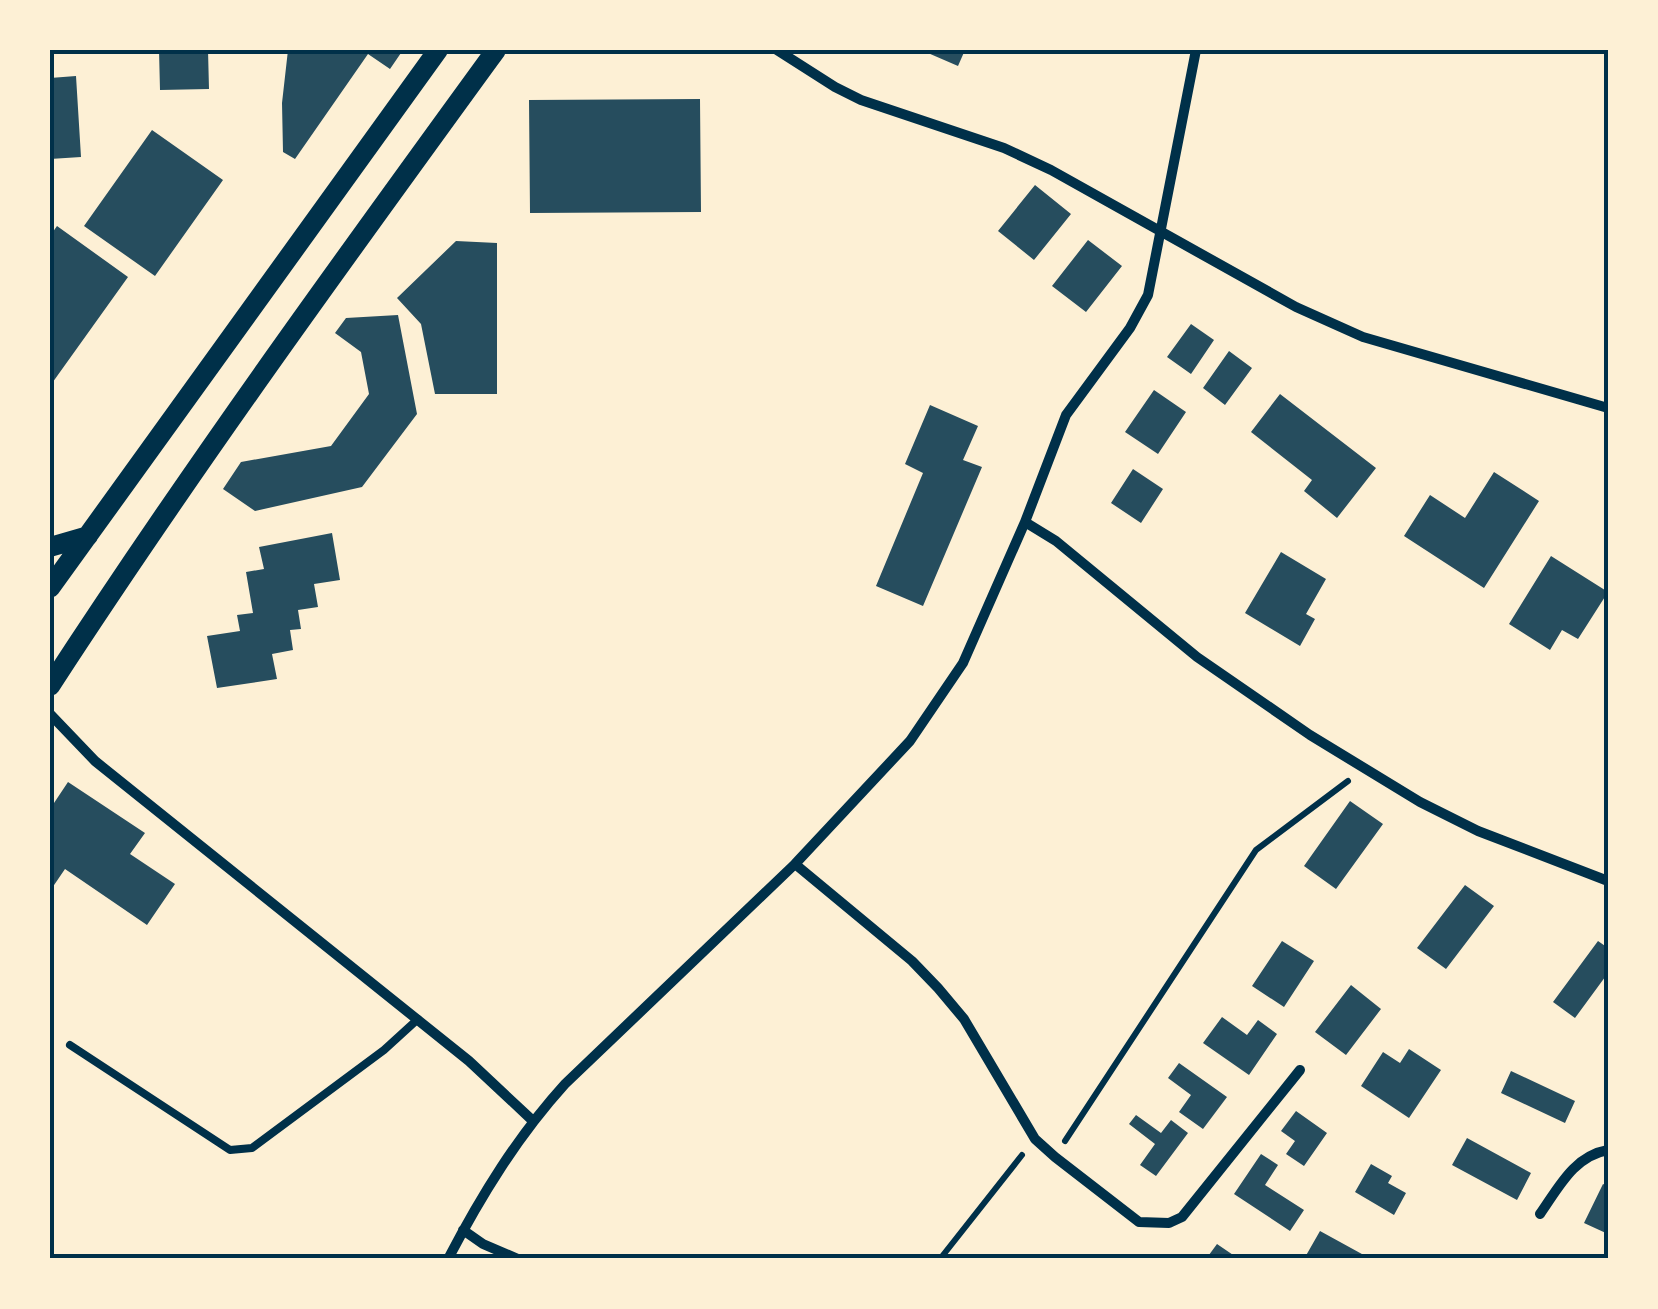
<svg xmlns="http://www.w3.org/2000/svg" width="1658" height="1309" viewBox="0 0 1658 1309" font-family="Lora,serif">
	<rect width="100%" height="100%" fill="#fdf0d5"/>
	<path fill="#264d5e" d="M159,50H208L209,89L160,90Z
		M288,50H403L390,69L368,54L295,159L283,152L282,103Z
		M921,50H965L958,66Z
		M76,76L81,157L50,159V78Z
		M700,99L701,212L530,213L529,100Z
		M152,130L223,180L155,276L84,226Z
		M1035,185L1071,214L1034,260L998,231Z
		M57,226L128,277L50,386V236Z
		M1088,240L1122,266L1086,312L1052,286Z
		M456,241L497,243V394H435L421,324L397,298Z
		M398,315L417,414L362,487L255,511L223,489L241,462L331,446L369,394L361,352L335,333L346,318Z
		M1191,324L1214,340L1191,374L1167,357Z
		M1229,351L1252,368L1225,405L1203,388Z
		M1154,390L1186,412L1158,454L1125,432Z
		M1280,394L1376,468L1337,518L1304,491L1312,480L1251,432Z
		M930,405L978,426L963,460L982,467L923,606L876,586L923,473L905,464Z
		M1133,469L1163,489L1141,523L1111,503Z
		M1494,472L1539,501L1484,588L1404,536L1430,495L1465,518Z
		M332,533L340,580L314,584L318,607L298,610L301,629L290,630L293,650L272,654L277,679L217,688L207,636L240,631L237,615L253,613L246,572L264,569L259,547Z
		M1281,552L1326,579L1306,614L1315,619L1300,646L1245,613Z
		M1551,556L1608,592L1578,639L1562,630L1550,650L1509,624Z
		M68,782L145,833L130,854L175,884L147,925L65,869L50,891V809Z
		M1350,801L1383,824L1336,889L1304,866Z
		M1465,885L1494,906L1446,969L1417,948Z
		M1282,941L1314,961L1284,1007L1252,986Z
		M1598,941L1608,948V973L1575,1018L1553,1002Z
		M1351,985L1381,1009L1346,1055L1315,1032Z
		M1222,1017L1247,1035L1258,1020L1277,1034L1249,1075L1203,1043Z
		M1409,1049L1441,1070L1409,1118L1361,1086L1383,1052L1400,1063Z
		M1179,1063L1227,1097L1203,1129L1179,1112L1191,1095L1168,1078Z
		M1511,1071L1575,1101L1565,1123L1501,1093Z
		M1296,1111L1327,1133L1304,1166L1286,1154L1295,1141L1281,1131Z
		M1136,1115L1161,1133L1171,1120L1188,1133L1156,1176L1140,1165L1155,1144L1129,1124Z
		M1467,1138L1531,1173L1517,1200L1452,1165Z
		M1261,1154L1278,1165L1265,1185L1304,1210L1290,1231L1234,1194Z
		M1371,1164L1392,1176L1388,1183L1406,1193L1394,1215L1355,1192Z
		M1603,1184L1608,1186V1234L1584,1223Z
		M1320,1231L1371,1259H1304Z
		M1217,1244L1239,1259H1206Z"/>
	<g fill="none" stroke-linecap="round" stroke-linejoin="round">
		<path stroke="#003049" stroke-width="6" d="M1065,1141L1256,850L1348,781
			M940,1259L1022,1155"/>
		<path stroke="#003049" stroke-width="8" d="M70,1045L230,1150L252,1148L384,1050L418,1019"/>
		<path stroke="#003049" stroke-width="10" d="M777,50L835,87L861,100L1004,148L1051,170L1296,307L1363,337L1608,408
			M1025,522L1056,541L1197,657L1310,735L1420,802L1478,831L1608,881
			M50,714L95,761L469,1061L532,1120
			M795,864L912,961L938,988L964,1019L1035,1139L1055,1157L1139,1222L1169,1223L1182,1217L1300,1070
			M1540,1214C1559,1187 1574,1156 1608,1150
			M463,1230L483,1244L518,1259
			M448,1259C481,1196 517,1137 565,1084L795,864L910,741L963,663L1025,522L1066,415L1130,328L1148,295L1196,50"/>
		<path stroke="#003049" stroke-width="20" d="M50,547L88,536
			M50,588L438,50
			M50,686C191,469 344,259 496,50"/>
	</g>
	<rect width="1658" height="1309" fill="none" stroke="#fdf0d5" stroke-width="105"/>
	<rect x="52" y="52" width="1554" height="1204" fill="none" stroke="#003049" stroke-width="4"/>
</svg>
